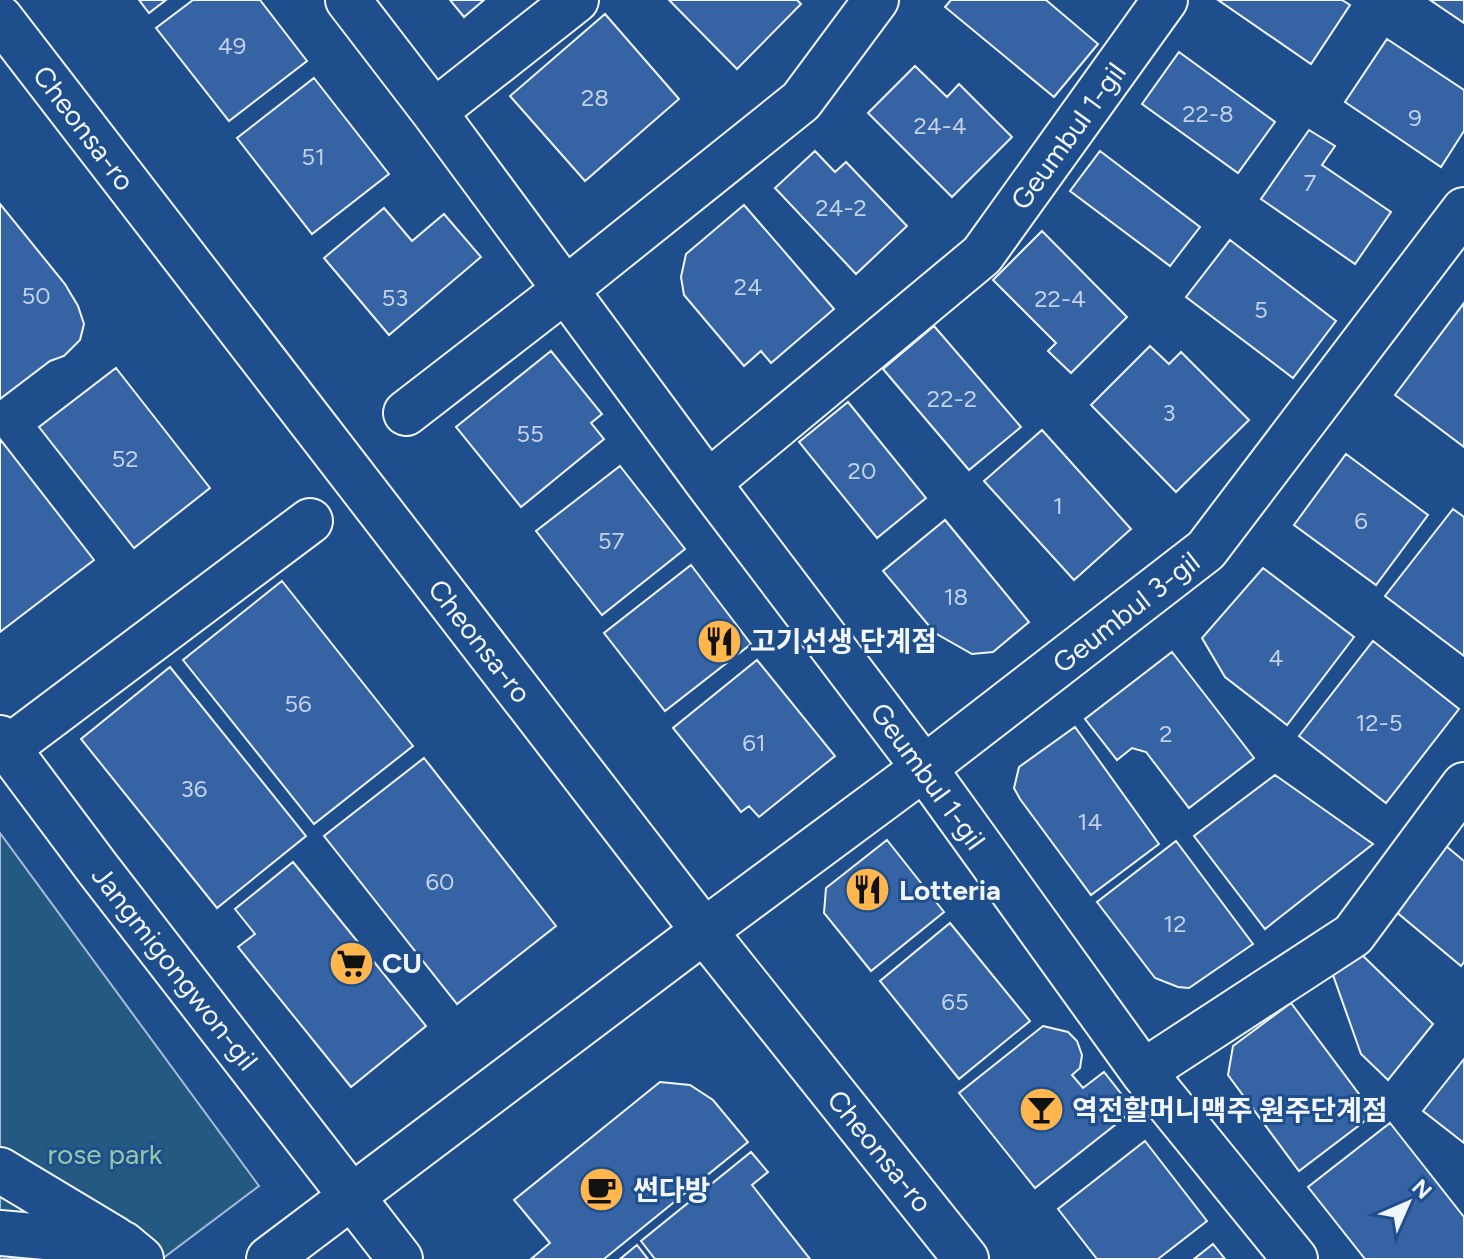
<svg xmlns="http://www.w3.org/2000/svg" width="1464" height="1259" viewBox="0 0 1464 1259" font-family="Figtree,'Noto Sans KR',sans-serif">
	<rect width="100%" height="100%" fill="#1f4e8c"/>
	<path fill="#245a82" stroke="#a8bbd7" stroke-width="2" d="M0,833L259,1186L162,1259H0Z"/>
	<path fill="#3563a3" stroke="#f2f6ff" stroke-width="2" d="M139,0H166L149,13Z
		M193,0H260L307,61L229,121L156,28Z
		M450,0H484L464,17Z
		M669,0H797L801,4L737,69Z
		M951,0H1046L1098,44L1054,97L945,7Z
		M1218,0H1342L1350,5L1311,64Z
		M1430,0H1464V23Z
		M605,14L679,99L585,181L510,96Z
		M1387,39L1464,90V131L1441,167L1345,102Z
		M1179,52L1275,122L1238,173L1142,104Z
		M915,66L947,97L959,84L1012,137L952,197L868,113Z
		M314,78L389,174L312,234L237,138Z
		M1309,130L1335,146L1322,165L1391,212L1355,264L1261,199Z
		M815,151L835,172L846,162L907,226L856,274L775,188Z
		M1100,151L1200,227L1170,266L1070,191Z
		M0,204L65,284L78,306L84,324L80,340L64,356L50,361L0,399Z
		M744,205L834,309L771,363L761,351L744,366L684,295L681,277L686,254Z
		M384,208L412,241L444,214L481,257L389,335L324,258Z
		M1042,231L1127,317L1071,373L1048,351L1056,343L993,280Z
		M1230,240L1336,321L1293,378L1186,297Z
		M1464,303V447L1395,395Z
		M934,326L1021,427L969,470L883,369Z
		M1150,346L1169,364L1181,352L1249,420L1176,492L1091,405Z
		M551,351L602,414L591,423L604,439L521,507L456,427Z
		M116,368L210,488L134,548L39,427Z
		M848,402L926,498L877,538L799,442Z
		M1042,430L1131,529L1074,580L984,481Z
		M0,439L94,560L0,632Z
		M1346,454L1428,515L1376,585L1294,525Z
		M620,466L685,549L602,615L536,531Z
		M1453,509L1464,517V656L1385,596Z
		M945,520L1029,622L993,652L972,654L935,633L883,571Z
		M691,565L751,644L665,711L604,633Z
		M1263,568L1354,637L1287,725L1225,677L1202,638Z
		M282,581L413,746L314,824L183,660Z
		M1373,641L1459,709L1386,803L1299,736Z
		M1172,652L1254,758L1189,808L1146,752L1132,748L1117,760L1085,719Z
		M757,660L835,756L759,817L749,806L741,812L673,728Z
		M170,667L306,836L217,908L81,739Z
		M1075,727L1159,844L1091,895L1020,799L1014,788L1019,767Z
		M424,758L556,926L457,1004L324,836Z
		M1275,775L1373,844L1265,929L1194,836Z
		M887,840L944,912L871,971L824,913L826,888Z
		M1176,841L1253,944L1189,988L1178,987L1155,978L1097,902Z
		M1446,846L1464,861V962L1461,966L1394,910Z
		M293,862L426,1026L351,1087L238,947L255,934L235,909Z
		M950,923L1030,1021L959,1079L880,981Z
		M1359,952L1433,1024L1388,1080L1361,1054L1333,975Z
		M1291,1003L1374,1114L1299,1171L1228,1075L1233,1046Z
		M1043,1026L1068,1032L1077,1041L1082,1055L1080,1068L1072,1075L1083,1088L1104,1072L1134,1110L1035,1188L959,1093Z
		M1464,1059V1143L1423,1111Z
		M660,1082L690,1085L713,1100L748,1142L604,1259H531L550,1243L514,1200Z
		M1390,1123L1464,1217V1259H1365L1308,1187Z
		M1145,1141L1207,1221L1158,1259H1097L1058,1209Z
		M751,1152L768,1172L752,1185L810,1259H655L641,1241Z
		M1213,1244L1225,1259H1194Z
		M637,1245L648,1259H620Z"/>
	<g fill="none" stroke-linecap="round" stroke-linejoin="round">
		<defs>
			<path id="street" d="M348,0L434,112L708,483L924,768L1143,1072L1295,1259
				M434,112L576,0
				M406,413L565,290L801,101L876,0
				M708,483L982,255L1165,0
				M0,738L98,869L400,1259
				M8,748L310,521
				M1143,1072L1353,935L1464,785
				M0,1170L115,1239
				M0,1233L123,1244L141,1259
				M269,1259L704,931"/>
			<path id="secondary" d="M0,18L704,931L966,1259
				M704,931L924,768L1206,550L1464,210"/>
		</defs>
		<use href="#street" stroke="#f2f6ff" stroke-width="48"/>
		<use href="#secondary" stroke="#f2f6ff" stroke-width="48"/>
		<use href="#street" stroke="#1f4e8c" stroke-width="44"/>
		<use href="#secondary" stroke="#1f4e8c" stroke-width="44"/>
	</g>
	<defs>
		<symbol id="restaurant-disc" viewBox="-11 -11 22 22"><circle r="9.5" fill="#ffb74d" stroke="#1f4e8c"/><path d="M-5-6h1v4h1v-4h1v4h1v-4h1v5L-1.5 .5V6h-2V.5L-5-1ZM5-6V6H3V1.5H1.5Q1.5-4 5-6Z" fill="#111"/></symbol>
		<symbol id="supermarket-disc" viewBox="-11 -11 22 22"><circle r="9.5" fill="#ffb74d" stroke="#1f4e8c"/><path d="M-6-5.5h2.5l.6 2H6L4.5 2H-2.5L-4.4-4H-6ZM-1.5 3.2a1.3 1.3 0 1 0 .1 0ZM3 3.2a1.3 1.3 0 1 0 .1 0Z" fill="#111"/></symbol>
		<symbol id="bar-disc" viewBox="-11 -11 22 22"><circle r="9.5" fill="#ffb74d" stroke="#1f4e8c"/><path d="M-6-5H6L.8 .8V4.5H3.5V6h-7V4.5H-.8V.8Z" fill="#111"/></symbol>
		<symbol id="cafe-disc" viewBox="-11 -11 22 22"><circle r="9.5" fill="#ffb74d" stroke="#1f4e8c"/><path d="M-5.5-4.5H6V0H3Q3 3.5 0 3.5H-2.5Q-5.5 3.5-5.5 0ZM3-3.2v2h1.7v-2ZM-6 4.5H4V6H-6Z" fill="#111"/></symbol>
	</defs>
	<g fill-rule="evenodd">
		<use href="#restaurant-disc" x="694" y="616" width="51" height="51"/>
		<use href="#restaurant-disc" x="842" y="864" width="51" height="51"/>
		<use href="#supermarket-disc" x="326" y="938" width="51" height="51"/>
		<use href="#bar-disc" x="1016" y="1084" width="51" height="51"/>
		<use href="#cafe-disc" x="576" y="1164" width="51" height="51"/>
	</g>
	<g text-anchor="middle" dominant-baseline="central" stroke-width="6" stroke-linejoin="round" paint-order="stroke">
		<g font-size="24" fill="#c3d1e8">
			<text x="232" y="45">49</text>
			<text x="595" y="97">28</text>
			<text x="1208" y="113">22-8</text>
			<text x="1415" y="117">9</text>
			<text x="940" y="125">24-4</text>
			<text x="313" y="156">51</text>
			<text x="1310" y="182">7</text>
			<text x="841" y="207">24-2</text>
			<text x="748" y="286">24</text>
			<text x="36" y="295">50</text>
			<text x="395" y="297">53</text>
			<text x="1060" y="298">22-4</text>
			<text x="1261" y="309">5</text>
			<text x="952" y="398">22-2</text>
			<text x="1169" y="412">3</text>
			<text x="530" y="433">55</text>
			<text x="125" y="458">52</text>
			<text x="862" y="470">20</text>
			<text x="1058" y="505">1</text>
			<text x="1361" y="520">6</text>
			<text x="611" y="540">57</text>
			<text x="956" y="596">18</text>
			<text x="1276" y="657">4</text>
			<text x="298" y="703">56</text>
			<text x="1379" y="722">12-5</text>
			<text x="1166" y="733">2</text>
			<text x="754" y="742">61</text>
			<text x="194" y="788">36</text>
			<text x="1090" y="821">14</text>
			<text x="440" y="881">60</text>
			<text x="1175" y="923">12</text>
			<text x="955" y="1001">65</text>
		</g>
		<g font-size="28" fill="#f2f6ff" stroke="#1f4e8c">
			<text transform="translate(84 128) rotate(53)">Cheonsa-ro</text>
			<text transform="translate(1068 136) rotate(-54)">Geumbul 1-gil</text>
			<text transform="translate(1126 612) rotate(-38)">Geumbul 3-gil</text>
			<text transform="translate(480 641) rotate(52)">Cheonsa-ro</text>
			<text transform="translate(928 776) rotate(54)">Geumbul 1-gil</text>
			<text transform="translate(175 968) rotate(52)">Jangmigongwon-gil</text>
			<text transform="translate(880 1151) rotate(51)">Cheonsa-ro</text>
		</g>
		<g font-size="28" font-weight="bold" fill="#f2f6ff" stroke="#1f4e8c" text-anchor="start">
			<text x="750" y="641">고기선생 단계점</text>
			<text x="899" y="890">Lotteria</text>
			<text x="382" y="963">CU</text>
			<text x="1072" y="1110">역전할머니맥주 원주단계점</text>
			<text x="633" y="1190">썬다방</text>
		</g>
		<g font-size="28" fill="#97c8a6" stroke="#1f4e8c">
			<text x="105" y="1154">rose park</text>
		</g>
	</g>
	<g transform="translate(1408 1203) rotate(45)" stroke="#1f4e8c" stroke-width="6" paint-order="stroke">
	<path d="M0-6L14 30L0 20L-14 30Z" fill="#f2f6ff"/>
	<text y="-12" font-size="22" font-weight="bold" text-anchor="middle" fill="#f2f6ff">N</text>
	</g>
</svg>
